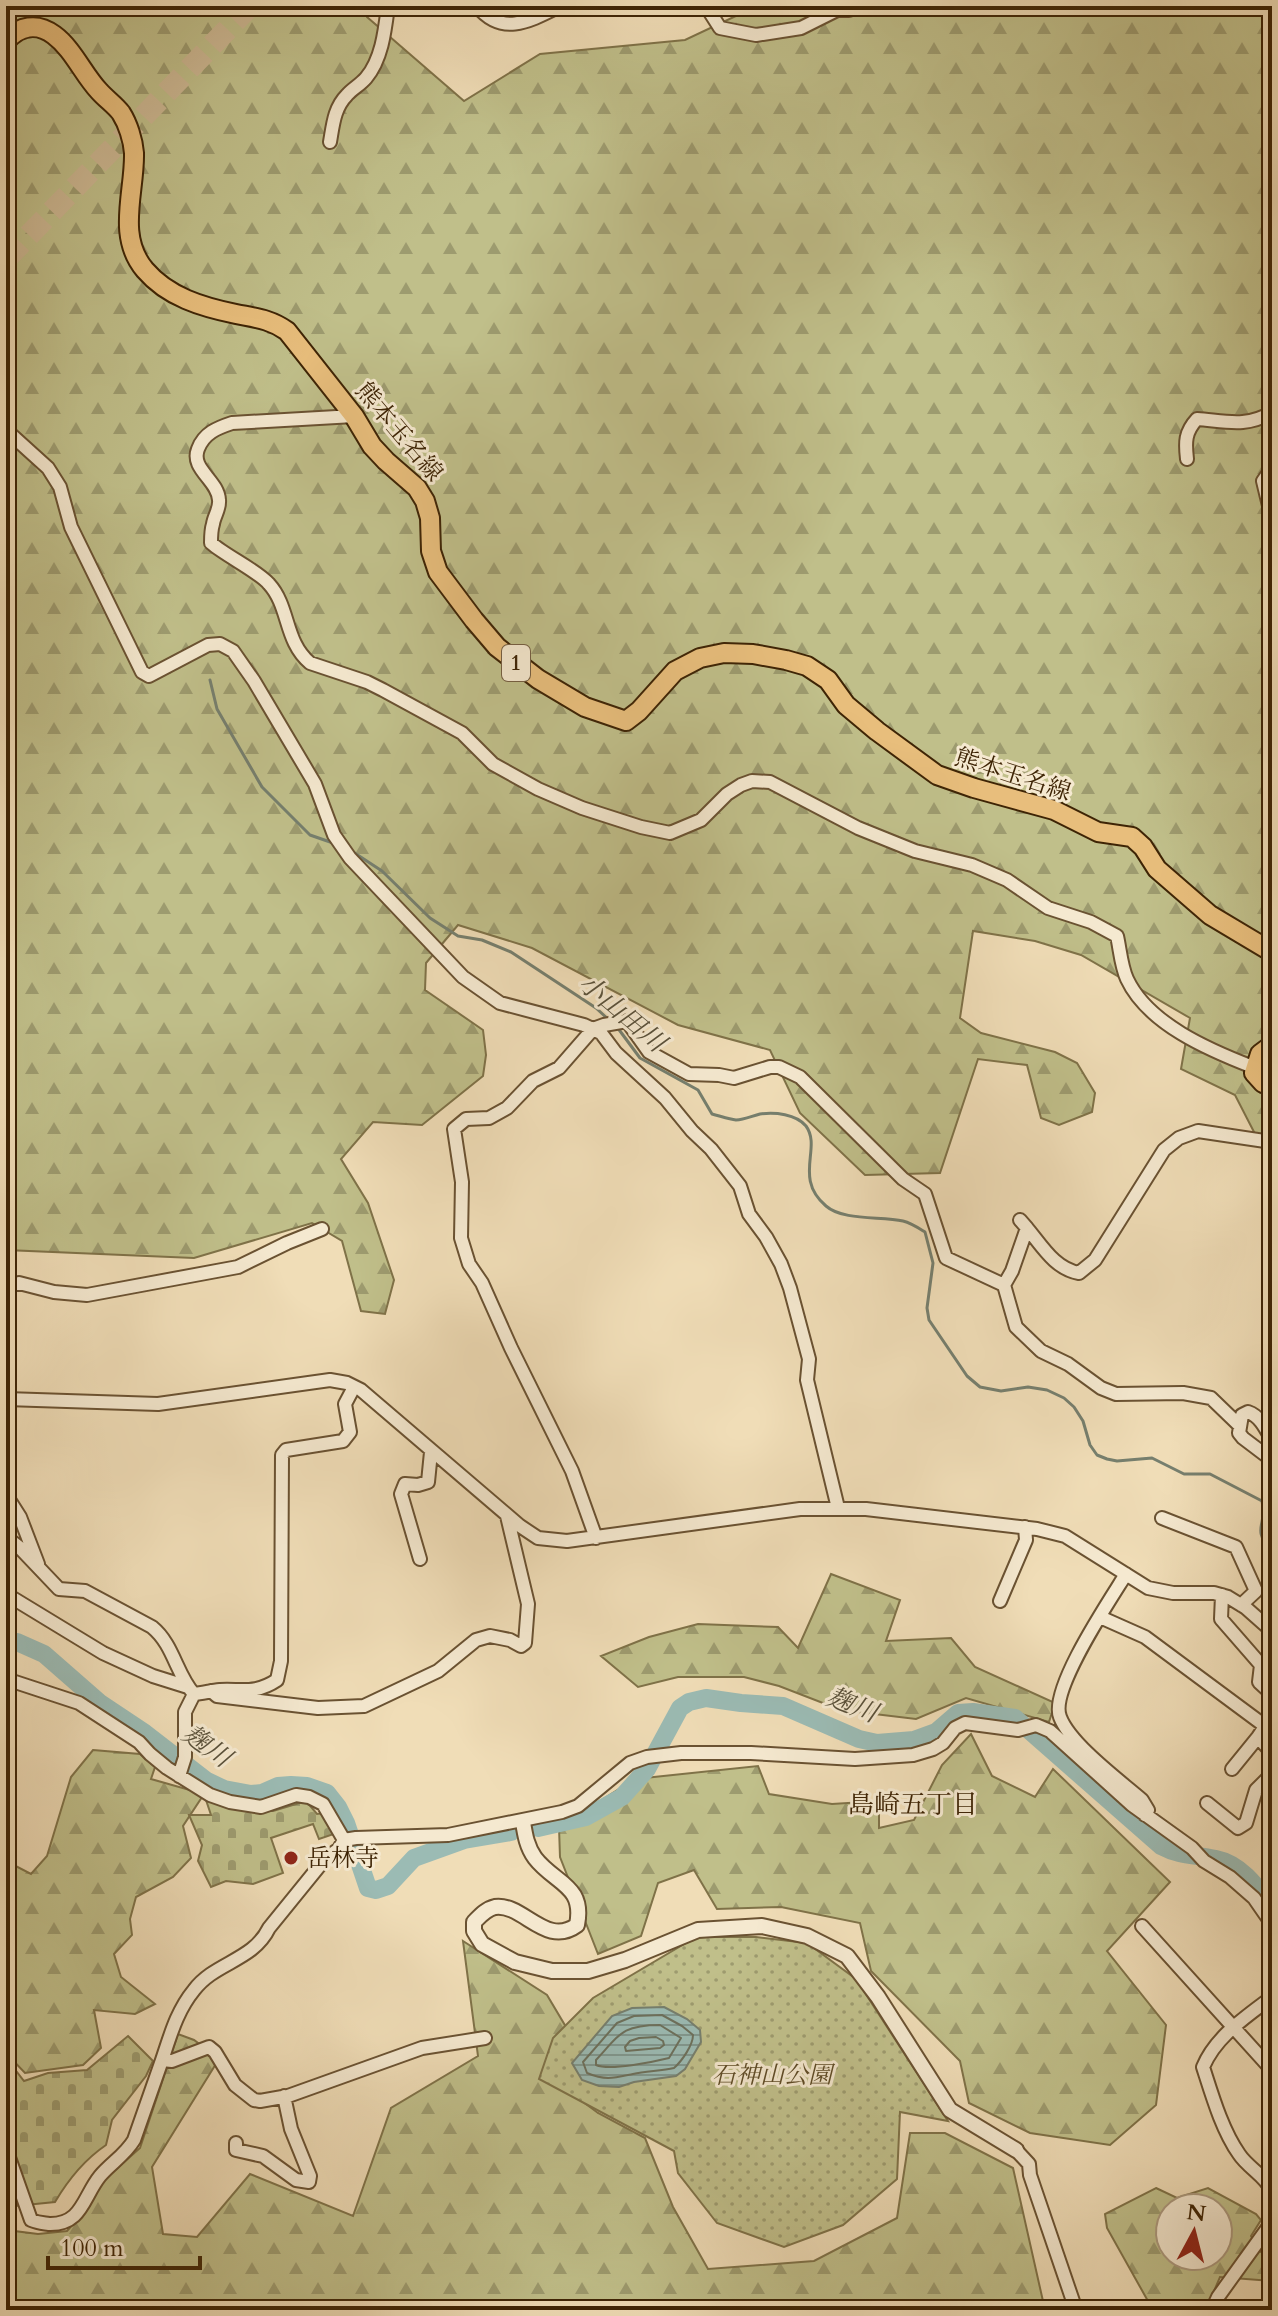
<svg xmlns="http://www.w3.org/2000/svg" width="1278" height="2316" viewBox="0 0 1278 2316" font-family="Cardo,'Noto Serif JP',serif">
	<defs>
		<pattern id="forest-firs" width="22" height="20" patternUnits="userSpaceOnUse" patternTransform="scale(2)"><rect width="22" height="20" fill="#c0bf8a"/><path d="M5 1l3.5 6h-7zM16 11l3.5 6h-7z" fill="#9d9b6f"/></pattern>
		<pattern id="cemetery-stones" width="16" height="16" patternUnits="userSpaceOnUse" patternTransform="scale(2)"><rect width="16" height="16" fill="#c0bf8a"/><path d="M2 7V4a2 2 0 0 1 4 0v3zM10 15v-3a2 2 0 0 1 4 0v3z" fill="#9d9b6f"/></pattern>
		<pattern id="park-dots" width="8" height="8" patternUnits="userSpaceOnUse" patternTransform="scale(2)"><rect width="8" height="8" fill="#c0bf8a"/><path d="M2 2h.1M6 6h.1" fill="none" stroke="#9d9b6f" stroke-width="1.8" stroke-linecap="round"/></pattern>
		<pattern id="water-rules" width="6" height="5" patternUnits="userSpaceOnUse" patternTransform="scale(2)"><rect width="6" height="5" fill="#9bbbb4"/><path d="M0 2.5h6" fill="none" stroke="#809890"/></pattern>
	</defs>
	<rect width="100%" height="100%" fill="#f0ddb7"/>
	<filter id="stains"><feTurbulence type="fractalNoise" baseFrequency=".0025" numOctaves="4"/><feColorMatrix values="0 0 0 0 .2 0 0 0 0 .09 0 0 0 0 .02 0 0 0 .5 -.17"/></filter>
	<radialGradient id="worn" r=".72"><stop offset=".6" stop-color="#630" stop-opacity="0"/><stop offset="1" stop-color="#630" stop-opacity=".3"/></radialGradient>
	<path fill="url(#forest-firs)" stroke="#7f7248" stroke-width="2" fill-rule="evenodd" d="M6,6H366L367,17L464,101L540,54L685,40L757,6H1272V1167L1235,1095L1181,1069L1190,1018L1081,955L1035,941L973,931L960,1018L981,1033L1055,1052L1077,1063L1095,1093L1092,1112L1059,1125L1041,1118L1027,1065L978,1059L940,1173L865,1175L800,1113L770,1050L678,1025L532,948L458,925L426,963L425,990L483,1030L486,1055L483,1076L422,1125L373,1122L341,1159L368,1203L394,1280L385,1314L361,1311L342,1241L312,1223L194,1258L6,1250Z
		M831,1574L900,1600L886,1641L951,1638L975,1667L1055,1703L1049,1722L966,1698L916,1719L841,1710L779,1686L744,1677H678L638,1687L601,1656L649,1637L698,1624L778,1627L798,1648Z
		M971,1734L992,1776L1035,1797L1053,1769L1170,1882L1107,1951L1166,2025L1156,2105L1110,2145L1030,2133L969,2103L960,2061L871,1971L860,1923L781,1907L717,1909L694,1870L658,1883L641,1936L598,1954L560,1857L559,1827L635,1779L758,1766L769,1794L832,1804L879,1801V1828L914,1820L942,1765Z
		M93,1750L140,1754L155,1767L151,1779L204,1794L183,1826L191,1858L173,1877L136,1897L130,1919L132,1935L114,1954L121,1977L155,2004L135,2014L94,2010L101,2048L83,2065L25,2073L6,2053V1861L31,1874L47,1856L71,1777Z
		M463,1941L547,1995L566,2027L555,2081L598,2113L645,2138L673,2207L708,2269L814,2261L897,2218L910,2133H945L1013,2168L1045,2310H6V2230L38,2234L67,2231L76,2221L104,2180L140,2148L178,2034L194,2040L219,2059L152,2167L163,2234L197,2237L250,2174L353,2216L391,2108L478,2056Z
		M1156,2188L1177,2198L1208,2188L1256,2214L1261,2220L1251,2236L1261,2252L1272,2254V2281L1220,2277L1206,2310H1153L1107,2228L1105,2214ZM1170,2208H1218V2256H1170Z"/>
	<path fill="url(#cemetery-stones)" stroke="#7f7248" stroke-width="2" d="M206,1800L246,1811H273L306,1801L317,1814L325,1813L334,1834L319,1839L313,1824L271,1838L283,1873L253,1884L226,1881L211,1887L198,1861L202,1845L189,1815H211Z
		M128,2036L153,2061L146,2076L112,2120L106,2145C84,2160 68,2180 55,2202L6,2207V2058L24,2081L48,2073L87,2070Z"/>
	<path fill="url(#park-dots)" stroke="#7f7248" stroke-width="2" d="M696,1937H756L807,1943L856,1979L948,2121L900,2112L897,2179L843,2225L784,2247L717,2223L678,2173L674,2151L539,2079L553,2038L593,1998Z"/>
	<path fill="url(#water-rules)" stroke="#767f6e" stroke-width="2" d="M664,2007L687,2019L700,2030L701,2042L685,2069L676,2076L634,2082L619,2087L599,2086L582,2080L572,2063L612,2016L632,2008Z"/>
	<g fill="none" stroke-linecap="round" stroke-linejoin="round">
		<path stroke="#6c705c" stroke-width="2" d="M662,2015L682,2026L693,2035C693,2045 682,2061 674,2068C661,2071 646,2071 633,2074C614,2078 606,2081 587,2073L583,2062L617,2023L634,2016Z
			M660,2025L681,2038L669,2058C653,2062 610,2071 596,2065V2060C620,2034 622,2025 660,2025Z
			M639,2038L656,2037L663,2041L664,2045L660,2048L626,2051L625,2047L630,2041Z"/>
		<path stroke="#767f6e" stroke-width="3" d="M210,680L217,709L262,787L310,835L333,843
			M347,848L382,871L430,918L458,936L482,940L511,952L596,1008L608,1019
			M617,1027L640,1058L698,1090L712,1114C720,1116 729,1119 736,1120C744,1120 752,1116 760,1114C775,1112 796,1114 806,1126C822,1148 793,1178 826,1206C843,1221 881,1216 903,1221C911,1223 917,1227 925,1232L933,1263L927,1308L929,1320L967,1376L980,1387L1001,1391L1028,1387L1047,1390L1064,1398L1074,1407L1083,1421L1090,1445L1097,1455L1107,1459L1117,1461L1152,1458L1184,1474H1210L1262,1501C1268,1528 1250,1525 1272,1553
			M6,1642H17"/>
		<path stroke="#9bbbb4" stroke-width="18" d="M17,1642L44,1654L100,1703L145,1733L207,1781L224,1789L251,1794L262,1793L278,1786L291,1785L307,1786L327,1793L338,1807L346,1823L368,1888L376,1890L388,1886L414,1858L464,1840L511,1832
			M538,1828L586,1817L622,1797L647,1769L680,1708L689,1702L706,1698L741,1703L783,1706L859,1739L877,1743L914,1740L936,1732L958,1713L973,1712L1015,1718L1161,1846C1182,1857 1193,1854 1216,1859C1241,1864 1257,1887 1272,1907"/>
		<path stroke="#ccb893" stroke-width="22" stroke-dasharray="22 11" stroke-linecap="butt" d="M6,259L250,6"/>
		<defs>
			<path id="minor" d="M477,6C502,37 530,21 560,6
				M706,6L720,28L756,35L801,28L837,10H849L861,6
				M330,142C333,125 334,108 347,95C352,89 360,85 366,78C382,59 385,30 388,6
				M354,416L232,423C217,428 204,433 198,449C190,469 218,480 219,500C220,509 214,516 213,524C211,530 211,537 211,543C226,556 258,571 269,584C290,607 284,641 310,663L367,682L383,690L462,733L493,764L538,789L582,808L641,827L670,833L701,820L727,794L741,785L752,781L770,782L858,828L915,851L972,865L1007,880L1048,908L1091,922L1117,936C1120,949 1121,966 1127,979C1148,1024 1209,1050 1253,1067L1254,1073
				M6,430L48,468L60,487L71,527L142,672L149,676L208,645L220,644L233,651L254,681L315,784L334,835L350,858L463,977L500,1003L584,1025L601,1033L616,1053L665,1098L692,1131L711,1149L740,1186L749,1214L766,1237L781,1264L790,1288L809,1359L807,1380L838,1508
				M1187,459C1185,442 1185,432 1197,419C1225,421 1247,428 1272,412
				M1272,468L1263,481L1269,506L1272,508
				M1020,1220L1027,1228L1012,1271L1004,1285L1016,1327L1041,1351L1068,1364L1101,1388L1116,1394L1183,1393L1211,1398L1240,1426
				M1027,1228C1042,1246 1055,1269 1079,1273L1095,1260L1164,1150L1179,1138L1198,1131L1272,1142
				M6,1292L11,1285L19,1283L54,1292L87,1295L238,1267L287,1243L322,1229
				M6,1399L158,1404L330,1380L347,1383L361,1390L520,1526L538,1538L567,1541L800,1509H866L1037,1529L1065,1536L1148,1588L1173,1593H1214L1228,1597L1246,1608L1272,1631
				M1272,1440C1266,1429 1260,1416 1248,1412L1242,1415L1239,1433L1243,1438L1272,1460
				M6,1495L20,1517L38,1564
				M1162,1518L1236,1547L1256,1591L1241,1605
				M6,1537L19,1547L59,1589L85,1591L152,1627C174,1645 176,1674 194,1694
				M596,1538L572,1471L511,1348L482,1283L469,1264L461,1238L462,1182L454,1129L466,1119L489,1118L507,1108L533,1081L559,1068L593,1029L604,1025L627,1021L649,1052L689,1074L719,1075L734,1078L770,1067H779L800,1077L903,1179L925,1194L946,1258L1004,1285
				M420,1559L401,1494L405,1484L418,1485L428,1482L431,1452
				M1126,1574C1110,1600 1049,1690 1060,1717C1070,1744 1120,1781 1142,1800L1148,1810L1145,1815
				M6,1594L103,1653L153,1676L188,1687
				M1222,1595L1221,1619L1261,1665L1259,1682L1272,1694
				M1000,1601L1026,1540L1025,1527
				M1100,1617L1145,1637L1265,1726
				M6,1679L79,1703L139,1742L150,1754L167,1768L210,1795L230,1802L261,1807L296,1795L309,1797L323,1804L344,1840
				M211,1691L217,1696L318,1708L364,1706L438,1671L476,1640L490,1636L510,1640L521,1646L525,1643L528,1604L507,1516
				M194,1694C203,1693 211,1691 220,1690C243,1689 256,1694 277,1680L281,1661L282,1455L286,1450L343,1441L350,1432L345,1404L354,1387
				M1258,1737L1272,1753
				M1232,1769L1258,1737L1272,1716
				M179,1776L185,1757V1712L194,1694
				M1207,1803L1238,1828L1246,1823L1256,1790L1272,1774
				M1142,1926L1272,2070
				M1272,1997C1246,2017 1216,2036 1203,2067C1212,2095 1222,2130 1239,2154C1248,2168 1266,2176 1272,2191
				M162,2060L172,2061L209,2047L215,2052L235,2085L254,2100L260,2101L288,2096L422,2048L485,2038
				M236,2143V2150L263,2156L296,2180L309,2182L310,2176L291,2129L284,2096
				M6,2149L31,2220C38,2223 42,2223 49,2224C82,2225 83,2197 100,2176C111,2163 125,2155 134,2140C143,2114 152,2089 161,2063C170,2037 176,2012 194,1990C215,1962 253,1961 269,1928L325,1859L339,1849L344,1840L356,1838L448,1835L562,1812L578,1806L630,1763L647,1757L681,1753H751L855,1759L913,1755L933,1749L943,1743L955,1728L965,1723L1018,1730L1036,1725L1050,1731L1132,1805L1192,1848L1204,1861L1230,1877L1254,1898L1272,1924
				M1016,2150L1029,2164L1030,2175L1076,2310
				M1212,2310L1218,2297L1272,2222"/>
			<path id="tertiary" d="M523,1822C525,1835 527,1847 535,1858C555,1884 585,1885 577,1925C546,1948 523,1903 495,1907C486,1909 480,1916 474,1922V1931L482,1944L515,1962L552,1971H588L625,1960L698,1930L762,1926L807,1936L847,1956L878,1997L950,2110L1016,2150"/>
			<path id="primary" d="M6,41C19,26 37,22 54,35C73,49 83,74 99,91C106,99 115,105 121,113C128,124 133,140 134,153C135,192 116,236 145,270C168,297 202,307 236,314C256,318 270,319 287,331L354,416L372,446L386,461L417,488L425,501L430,518L431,551L438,572L474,620L497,647L538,679L585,707L626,721L639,711L675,671L700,658L724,653L753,654L786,660L807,666L828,680L846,705L877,731L937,775L974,788L1054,810L1098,832L1132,837L1143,847L1157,869L1210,915L1272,952
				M1272,1048H1268L1260,1054L1254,1073L1263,1083L1272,1086"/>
		</defs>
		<use href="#minor" stroke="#6a5232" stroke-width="16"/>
		<use href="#tertiary" stroke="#6a5232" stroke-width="18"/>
		<use href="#primary" stroke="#3e2405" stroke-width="22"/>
		<use href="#minor" stroke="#f5e9d0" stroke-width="12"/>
		<use href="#tertiary" stroke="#f5e9d0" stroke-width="14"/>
		<use href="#primary" stroke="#e8be7c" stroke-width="18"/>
	</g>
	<circle fill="#8f2418" stroke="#f5e9d0" stroke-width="3" cx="291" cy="1858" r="8"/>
	<g text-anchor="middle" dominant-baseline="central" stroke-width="6" stroke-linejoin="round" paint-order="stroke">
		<rect fill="#f5e9d0" stroke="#755f42" stroke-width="2" x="502" y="645" width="28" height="36" rx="6"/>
		<g font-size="22" font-weight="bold" fill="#3e2405">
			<text x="516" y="663">1</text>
		</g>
		<g font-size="24" fill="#3e2405" stroke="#f5e9d0">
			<text transform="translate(399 432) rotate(50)">熊本玉名線</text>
			<text transform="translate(1013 775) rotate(18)">熊本玉名線</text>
		</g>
		<g font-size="24" fill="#3e2405" stroke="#f5e9d0" text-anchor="start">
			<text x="307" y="1858">岳林寺</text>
		</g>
		<g font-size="24" font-style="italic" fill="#5e4b26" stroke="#f5e9d0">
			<text x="772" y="2075">石神山公園</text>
		</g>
		<g font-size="26" font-style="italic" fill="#5a513a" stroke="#f5e9d0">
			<text transform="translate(622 1013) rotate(40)">小山田川</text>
			<text transform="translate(852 1705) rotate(21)">麹川</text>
			<text transform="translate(207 1746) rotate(35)">麹川</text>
		</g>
		<g font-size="26" fill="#3e2405" stroke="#f5e9d0">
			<text x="913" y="1804">島崎五丁目</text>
		</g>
	</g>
	<rect width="1278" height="2316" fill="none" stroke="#f0ddb7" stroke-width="32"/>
	<rect x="8" y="8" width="1262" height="2300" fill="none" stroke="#3e2405" stroke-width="4"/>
	<rect x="16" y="16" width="1246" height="2284" fill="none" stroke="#3e2405" stroke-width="2"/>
	<g transform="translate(1194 2232) rotate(7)"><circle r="38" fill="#f5e9d0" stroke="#ac9a7f" stroke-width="2"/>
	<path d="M0-6L14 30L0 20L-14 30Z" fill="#8f2418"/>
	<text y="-12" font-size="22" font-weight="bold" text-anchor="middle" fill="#3e2405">N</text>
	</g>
	<path d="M48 2256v12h152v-12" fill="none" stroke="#3e2405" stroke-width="4"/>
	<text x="60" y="2256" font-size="24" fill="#3e2405" stroke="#f5e9d0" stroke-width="6" paint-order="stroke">100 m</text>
	<rect width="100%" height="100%" filter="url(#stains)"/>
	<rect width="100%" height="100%" fill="url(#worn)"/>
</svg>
